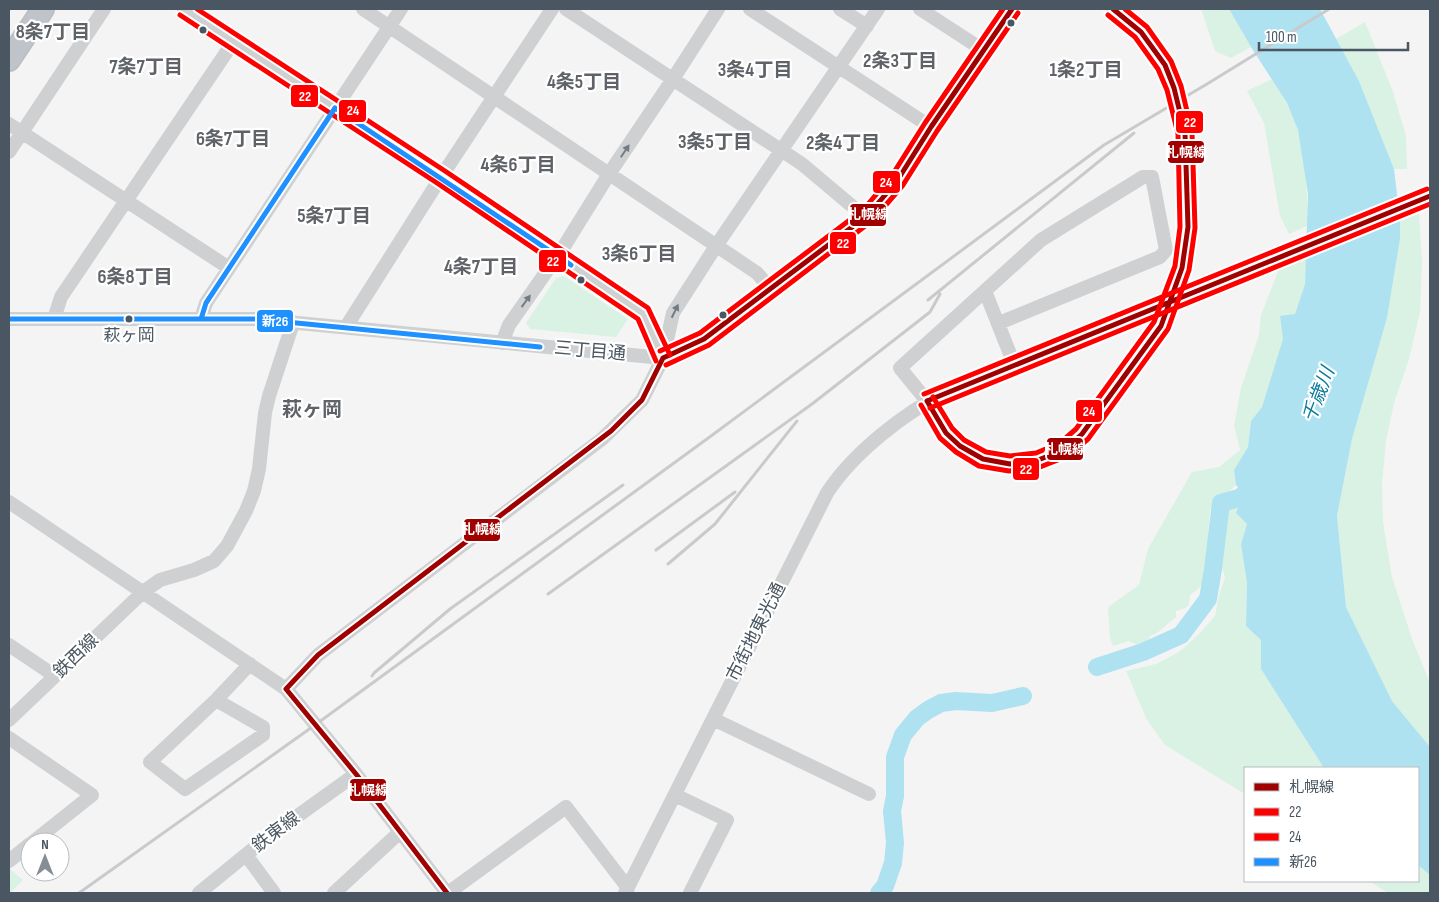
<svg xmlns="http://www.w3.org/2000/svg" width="1439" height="902" viewBox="0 0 1439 902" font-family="'Sofia Sans Condensed','Noto Sans JP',sans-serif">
	<rect width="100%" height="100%" fill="#f4f4f4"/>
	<path fill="#d9f2e3" d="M1201,9H1229L1251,47L1231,58L1215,51Z
		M1365,22L1393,92L1406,136L1407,169H1394L1359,81L1336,39Z
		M1272,79C1282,95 1293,112 1298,131C1306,161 1308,195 1307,226L1289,234L1280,216L1264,123L1247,91Z
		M1419,214L1422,262L1420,312L1409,359L1394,403L1386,441L1382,484L1383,522L1392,577L1412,639L1430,683V747L1392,701L1346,607L1337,516L1352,439L1387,318L1400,239V219Z
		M1306,259L1305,284L1295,314L1280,317L1284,339L1262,407L1251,421L1248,447L1234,470L1236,485L1210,510L1208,534L1210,562L1207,577L1198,589L1190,595L1189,605L1185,608L1176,611V617L1157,633L1150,636L1147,643L1143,648L1129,641L1113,646L1110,638L1108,607L1139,585L1148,549L1192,472L1219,467L1240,450L1234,426L1241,388L1259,335L1261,315L1279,269Z
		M564,276L628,319L616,337L530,329L526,323L556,278Z
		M1241,501L1236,513L1247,524L1241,544L1247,583L1246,626L1261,639V669L1324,768H1245V794L1165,745L1147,720L1126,671L1156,664L1179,652L1199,634L1215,616L1219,595L1225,578L1220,560L1222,539L1226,531L1224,523L1225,506Z
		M1418,865L1430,875V893H1388L1369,881H1418Z
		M9,868L23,880L10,893H9Z"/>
	<path fill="#aee2f0" d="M1229,9H1320L1359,81L1394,169L1400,219V239L1387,318L1352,439L1337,516L1346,607L1392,701L1430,747V875L1418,865V768H1324L1261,669V640L1246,626L1247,583L1241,544L1247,524L1236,513L1243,494L1236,485L1234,470L1248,447L1251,421L1262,407L1283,339L1280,316L1295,314L1305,284L1308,194L1298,130L1287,103L1251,47Z"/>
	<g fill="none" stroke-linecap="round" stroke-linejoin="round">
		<path stroke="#aee2f0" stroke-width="18" d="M1097,667L1143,652L1181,635L1208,599L1213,569L1221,503L1239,498L1261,482
			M879,893L885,886L893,863L895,843L892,811L895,796V757L903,735L917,718L928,710L941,703L956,701L992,703L1023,696"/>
		<path stroke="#d2d4d7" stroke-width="14" stroke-dasharray="14 7" stroke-linecap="butt" d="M1174,88L1185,133
			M1161,326L1182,268"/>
		<defs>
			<path id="highway" d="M9,60L43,9"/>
		</defs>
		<use href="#highway" stroke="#b9bec3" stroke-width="24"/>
		<path stroke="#ced0d2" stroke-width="14" d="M184,9L441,177L644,314L663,358
			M363,9L757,273L771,289
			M566,9L802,164L865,217
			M750,9L931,127
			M840,9L867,26
			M920,9L983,50
			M1113,9L1141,32L1165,65L1174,88
			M9,124L229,268
			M9,152L104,9
			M1182,268L1188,227L1185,133
			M985,291L1014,364
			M9,319H256L663,358L704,339L868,215L897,181L931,127L1012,9
			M54,319L61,297L234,41
			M201,319L206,303L401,9
			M999,323L1160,257L1166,250L1152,177H1143L1041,240L900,368L927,401L946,433L960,446L983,459L1010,464L1038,460L1064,450L1082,434L1119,385L1161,326
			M346,327L441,177L552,9
			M502,343L509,325L563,248L609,174L673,79L718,9
			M9,502L286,689L356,774L447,893
			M9,645L55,676
			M286,689L318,655L602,439L642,400L663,358L673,313L716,246L878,9
			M216,700L263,727V735L185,789L150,762L216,700L250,664
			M713,719L869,794
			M9,720L143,592L160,580L194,570L214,561L227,546L246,511L254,491L259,469L265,413L269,396L293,323
			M9,738L92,795L33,842
			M675,795L727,820L690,893
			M246,855L274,893
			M9,861L30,844
			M199,893L264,840L356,774
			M334,893L400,832
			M448,893L566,807L628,888
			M625,893L827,493C853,453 904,413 946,392L1430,196"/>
		<use href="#highway" stroke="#bec4c9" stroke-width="21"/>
		<path stroke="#c9cacc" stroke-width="3" d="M928,300L1134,133
			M656,550L735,492
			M668,564L715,524L797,421
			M548,594L812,404L930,312L940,294
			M372,676L374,673L450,609L623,485
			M79,893L315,725L711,436L1104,145L1207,84L1329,9"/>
		<defs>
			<path id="bus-1" d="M663,358L704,339L868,215L897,181L931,127L1012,9
				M927,401L946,433L960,446L983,459L1010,464L1038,460L1064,450L1082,434L1161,326L1182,268L1188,227L1185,133L1174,88L1165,65L1141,32L1113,9
				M927,401L1430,196
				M286,689L318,655L611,431L642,400L663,358
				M286,689L356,774L447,893"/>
			<path id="bus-2" d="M180,15L437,183L638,319L656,361
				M666,365L709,345L873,220L903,185L937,131L1018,13
				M921,405L940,438L956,452L979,466L1009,471L1040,467L1068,456L1088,439L1168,329L1189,270L1195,228L1192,132L1181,86L1171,61L1147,27L1125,9
				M930,408L1430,204"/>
			<path id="bus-3" d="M197,9L445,171L648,308L670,355
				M660,351L700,333L863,210L891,177L925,123L1003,9
				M924,394L1427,189
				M933,397L952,428L964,440L986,452L1010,456L1036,453L1060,443L1076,429L1154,322L1175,266L1180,227L1178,134L1167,90L1158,69L1135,37L1108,15"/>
			<path id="bus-4" d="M9,319H256L540,347
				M201,319L206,303L335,108L571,265"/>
		</defs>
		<use href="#bus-1" stroke="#fff" stroke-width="9"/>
		<use href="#bus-2" stroke="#fff" stroke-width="9"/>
		<use href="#bus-3" stroke="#fff" stroke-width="9"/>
		<use href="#bus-4" stroke="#fff" stroke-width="9"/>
		<use href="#bus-1" stroke="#a00000" stroke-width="5"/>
		<use href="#bus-2" stroke="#f00" stroke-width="5"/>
		<use href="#bus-3" stroke="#f00" stroke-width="5"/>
		<use href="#bus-4" stroke="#1e90ff" stroke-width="5"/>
	</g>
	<defs><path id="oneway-solid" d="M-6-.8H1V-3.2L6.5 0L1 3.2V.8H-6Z" transform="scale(1.25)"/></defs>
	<g fill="#727b83">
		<use href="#oneway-solid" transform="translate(625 151) rotate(-56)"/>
		<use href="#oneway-solid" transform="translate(526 301) rotate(-54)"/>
		<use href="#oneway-solid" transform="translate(675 311) rotate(-64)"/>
	</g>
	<g fill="#4a5661" stroke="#fff" stroke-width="2">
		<circle cx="1011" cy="23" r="4.5"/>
		<circle cx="203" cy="30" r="4.5"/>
		<circle cx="581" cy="280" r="4.5"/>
		<circle cx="723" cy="315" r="4.5"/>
		<circle cx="129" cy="319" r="4.5"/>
	</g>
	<g text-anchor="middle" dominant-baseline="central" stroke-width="4.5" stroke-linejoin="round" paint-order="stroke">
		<g font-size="17" fill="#4a5661" stroke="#fff">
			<text x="129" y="336">萩ヶ岡</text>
		</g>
		<g font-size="18" fill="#4a5661" stroke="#fff">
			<text transform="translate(590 351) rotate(5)">三丁目通</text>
			<text transform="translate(756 632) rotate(-63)">市街地東光通</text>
			<text transform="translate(76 656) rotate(-44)">鉄西線</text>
			<text transform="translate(276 832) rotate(-37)">鉄東線</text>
		</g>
		<g font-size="19" font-weight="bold" fill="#5f6368" stroke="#fff">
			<text x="53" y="32">8条7丁目</text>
			<text x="900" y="61">2条3丁目</text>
			<text x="146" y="67">7条7丁目</text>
			<text x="755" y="70">3条4丁目</text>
			<text x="1086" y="70">1条2丁目</text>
			<text x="584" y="82">4条5丁目</text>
			<text x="233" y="139">6条7丁目</text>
			<text x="715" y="142">3条5丁目</text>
			<text x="843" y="143">2条4丁目</text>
			<text x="518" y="165">4条6丁目</text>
			<text x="334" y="216">5条7丁目</text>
			<text x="639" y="254">3条6丁目</text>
			<text x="481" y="267">4条7丁目</text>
			<text x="135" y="277">6条8丁目</text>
		</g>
		<g font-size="19" font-style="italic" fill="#0c7c9b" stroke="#fff">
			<text transform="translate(1319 395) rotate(-69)">千歳川</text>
		</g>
		<g font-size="20" font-weight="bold" fill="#5f6368" stroke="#fff">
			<text x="312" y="410">萩ヶ岡</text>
		</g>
	</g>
	<g stroke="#fff" stroke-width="2">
		<rect x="290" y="84" width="29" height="24" rx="5" fill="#f00"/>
		<rect x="338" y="99" width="29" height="24" rx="5" fill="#f00"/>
		<rect x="1175" y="110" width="29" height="24" rx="5" fill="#f00"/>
		<rect x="1167" y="140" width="38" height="24" rx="5" fill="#a00000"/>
		<rect x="872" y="170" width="29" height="24" rx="5" fill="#f00"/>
		<rect x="849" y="203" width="38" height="24" rx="5" fill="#a00000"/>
		<rect x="829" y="231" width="28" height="24" rx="5" fill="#f00"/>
		<rect x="538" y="249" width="29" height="24" rx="5" fill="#f00"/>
		<rect x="256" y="309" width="38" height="24" rx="5" fill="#1e90ff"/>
		<rect x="1075" y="399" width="28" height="24" rx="5" fill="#f00"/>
		<rect x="1046" y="437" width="38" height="24" rx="5" fill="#a00000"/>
		<rect x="1012" y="457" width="28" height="24" rx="5" fill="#f00"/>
		<rect x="463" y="518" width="38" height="24" rx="5" fill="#a00000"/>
		<rect x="349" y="778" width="38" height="24" rx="5" fill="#a00000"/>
	</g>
	<g font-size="14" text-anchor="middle" font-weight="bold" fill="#fff">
		<text x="305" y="101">22</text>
		<text x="353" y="115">24</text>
		<text x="1190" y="127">22</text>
		<text x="1186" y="157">札幌線</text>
		<text x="886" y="187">24</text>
		<text x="868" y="219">札幌線</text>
		<text x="843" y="248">22</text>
		<text x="553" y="266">22</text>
		<text x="275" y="326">新26</text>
		<text x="1089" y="416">24</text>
		<text x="1065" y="454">札幌線</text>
		<text x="1026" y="474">22</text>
		<text x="482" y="534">札幌線</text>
		<text x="368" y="795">札幌線</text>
	</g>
	<rect width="1439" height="902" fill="none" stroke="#4a5661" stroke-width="20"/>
	<rect x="1244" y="767" width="175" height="115" fill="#ffffff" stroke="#b7bbc0"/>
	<rect x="1254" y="783" width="25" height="8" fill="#a00000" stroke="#b7bbc0"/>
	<text x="1289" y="792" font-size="15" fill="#4a5661">札幌線</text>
	<rect x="1254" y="808" width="25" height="8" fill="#ff0000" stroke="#b7bbc0"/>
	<text x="1289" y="817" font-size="15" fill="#4a5661">22</text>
	<rect x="1254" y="833" width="25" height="8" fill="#ff0000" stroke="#b7bbc0"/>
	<text x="1289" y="842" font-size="15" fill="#4a5661">24</text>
	<rect x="1254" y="858" width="25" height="8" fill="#1e90ff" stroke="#b7bbc0"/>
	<text x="1289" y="867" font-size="15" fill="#4a5661">新26</text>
	<g transform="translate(45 857)"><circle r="24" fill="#ffffff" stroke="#b7bbc0"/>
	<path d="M0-4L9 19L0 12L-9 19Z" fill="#868d94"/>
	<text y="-8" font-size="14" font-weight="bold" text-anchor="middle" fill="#4a5661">N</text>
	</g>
	<path d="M1259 42v8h149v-8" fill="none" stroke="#4a5661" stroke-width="2.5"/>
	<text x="1266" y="42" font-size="15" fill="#4a5661" stroke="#ffffff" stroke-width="4" paint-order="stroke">100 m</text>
</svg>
